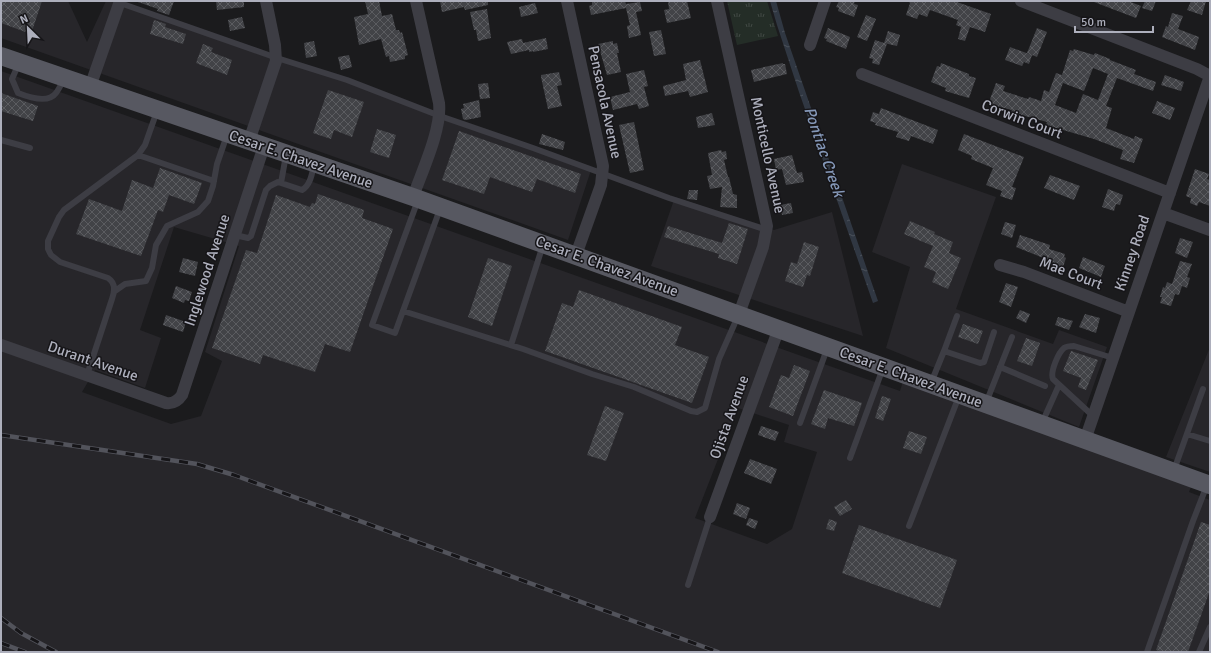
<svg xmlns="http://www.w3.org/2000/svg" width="1211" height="653" viewBox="0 0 1211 653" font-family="Signika,sans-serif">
	<defs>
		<pattern id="grass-tufts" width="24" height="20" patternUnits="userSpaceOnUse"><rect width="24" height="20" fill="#242d27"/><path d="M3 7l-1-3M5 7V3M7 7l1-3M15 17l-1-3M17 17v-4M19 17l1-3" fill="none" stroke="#414944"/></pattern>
		<pattern id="water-ripples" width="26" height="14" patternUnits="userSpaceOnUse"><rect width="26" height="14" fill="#303742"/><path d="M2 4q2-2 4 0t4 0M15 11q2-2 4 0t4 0" fill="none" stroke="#4b515b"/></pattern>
		<pattern id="building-cross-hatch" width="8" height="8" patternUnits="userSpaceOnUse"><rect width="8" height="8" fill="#424347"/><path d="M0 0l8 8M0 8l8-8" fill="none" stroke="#5b5c60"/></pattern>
	</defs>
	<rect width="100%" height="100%" fill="#1b1b1d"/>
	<path fill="#27262a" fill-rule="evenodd" d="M1,1H68L87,42L106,1H118L592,167L568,240L1,38Z
		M1,71L900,391L905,375L1194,479L1189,492L1210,500V652H1ZM174,227L239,246L205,352L222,361L201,416L171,424L82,392L95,370L145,388L161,338L140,330ZM738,408L789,425L784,442L817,452L792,529L767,544L695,518Z
		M902,164L996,197L956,309L1053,344L1059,330L1107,347L1079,427L886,348L910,267L872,252Z
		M675,197L774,230L832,212L863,336L651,266Z
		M1210,347V472L1166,457Z"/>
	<path fill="url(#grass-tufts)" d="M727,1H767L778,36L737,45Z"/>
	<path fill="url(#water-ripples)" d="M770,1H776L785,33L878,301L873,303L799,92L777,25Z"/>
	<path fill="url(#building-cross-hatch)" fill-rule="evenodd" d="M1,1H42L31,34L1,23Z
		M138,1H174L169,15L157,11L158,9L138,2Z
		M216,1H244V7L217,10Z
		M365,1H379L382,16L392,14L396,30H399L400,33L402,32L408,55L405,56V59L390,62L389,56L386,57L381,39L359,45L354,17L368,14Z
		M440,1H488V5L465,10L464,7L442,12Z
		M592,1H625L626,4L640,2L642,11L636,12L641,35L629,38L627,26L630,25L626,8L591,15L589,6L592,5Z
		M668,1H687L691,18L667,23L664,10L669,9Z
		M839,1H855L854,4L858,5L854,17L838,11L839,8L836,7Z
		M909,1H954L991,14L985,32L970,27L965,41L958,39L961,27L956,25L958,20L930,10L927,17L919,14L917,19L906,15L910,3Z
		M1094,1H1128L1141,6L1136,18L1094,2Z
		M1145,1H1156L1152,11L1142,8Z
		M1191,1H1206L1202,15L1187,10Z
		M535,3L538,13L521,17L519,7Z
		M487,9L491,38L478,41L476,30H474L470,12Z
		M1172,13L1183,16L1178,29L1199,37L1195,50L1162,37L1166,26L1168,27Z
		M866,15L876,19L867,41L857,37Z
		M242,17L245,28L230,31L228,20Z
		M154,20L166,24L165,27L186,34L183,44L150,34Z
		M828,28L850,37L846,49L826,41L827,39L824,38Z
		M1037,28L1047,32L1037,57L1027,53Z
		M661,30L666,54L654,56L649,32Z
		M888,31L900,35L897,46L884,43Z
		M546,38L548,49L533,52V51L529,52V50L511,54L507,42L522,39L523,43Z
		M875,40L887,44L879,65L872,63L873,59L869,58Z
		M314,41L317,56L306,58L304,43Z
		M613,41V44L617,43L619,53H617L621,72L607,75L598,44Z
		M203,44L213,48L211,52L232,60L227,75L196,63Z
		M1010,47L1032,55L1029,64L1024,62L1022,66L1005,60Z
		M1074,49L1094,55L1095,53L1110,59V60L1136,70L1134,74L1156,82L1153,91L1117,78L1106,106L1112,108L1106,128L1134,139L1135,136L1143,139L1134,163L1120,159L1123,150L1094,139L1046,125L1047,122L1011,112L1012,110L990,105L991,102H989L996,83L1005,86L1003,91L1028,99L1029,97L1041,101L1044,90L1049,92L1056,73L1062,75L1070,50L1073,51ZM1093,68L1108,74L1098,100L1083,94L1076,113L1055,105L1063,83L1084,91Z
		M349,55L352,67L341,70L338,57Z
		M700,60L708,92L690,97L688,91L665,96L663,86L686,80L683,64Z
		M783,63V64H785L787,74L754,82L751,70Z
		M941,63L969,74V76L976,78L969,98L945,91L946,88L931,82L937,66L940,67Z
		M644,70L648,86L644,87L649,106L639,109L637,104L613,110L610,97L630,92L626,74Z
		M559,72L562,85L557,86L562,106L548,109L541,77V75Z
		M1165,75L1184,82L1181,91L1161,85Z
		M488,83L490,98L480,99L478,84Z
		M328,90L364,102L352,137L334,130L331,139L313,133Z
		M1,93L38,106L33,121L1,111Z
		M479,100L481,117L466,120L463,119L461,109L464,108L463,104Z
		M1157,101L1175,108L1170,120L1152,113Z
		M881,108L938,130L933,144L911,136L909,141L896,137L898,132L875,125L876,123L870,121L873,112L879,114Z
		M712,113L715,125L698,128L696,117Z
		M634,122L644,170L630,173L619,125Z
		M377,129L396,135L389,158L370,152Z
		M459,131L581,174L575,193L537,179L532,192L490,177L484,194L442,180Z
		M542,134L565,142L563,150L539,144Z
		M964,134L1024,157L1012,187L1016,188L1012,200L1000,196L1002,191L986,185L993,168L971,159L972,156L958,150Z
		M721,150L722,152L726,151L727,159L724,160L728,177H729L733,194L737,195V208L720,207L722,187L710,189L707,176L712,175L708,153Z
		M792,155L797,173L802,172L804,182L786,185L782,169L776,170L774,159Z
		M160,168L202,183L194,204L169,195L163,212L158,210L141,256L76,234L89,199L122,211L132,180L153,188Z
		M1195,169L1209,174L1207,179L1210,180V206L1199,202L1197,206L1190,203L1191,198L1186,196Z
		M1050,175L1080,186L1074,200L1044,188Z
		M1108,189L1123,195L1120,205L1116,204L1114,211L1102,207Z
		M689,190H698L697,200L687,199Z
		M318,194L364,210L362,218L393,229L350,352L325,344L315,372L263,355L260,364L212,348L246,250L257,253L276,195L310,207L312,203L315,204Z
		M791,203L793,213L782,215L780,205Z
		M910,221L935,232L934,234L953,242L949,253L961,258L948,289L932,282L936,272L924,267L933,246L904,234Z
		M1005,222L1016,225L1012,238L1001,234Z
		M729,223L748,229L737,264L718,258L719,254L664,237L668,226L722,243Z
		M1020,235L1050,245L1049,249L1065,254L1064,257L1066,258L1062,270L1050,265L1051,261L1016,247Z
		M1180,238L1193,242L1187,258L1175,253Z
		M804,242L819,247L810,276L807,275L803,287L785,281L791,262L797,264Z
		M1083,257L1105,266L1101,277L1079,268Z
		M183,258L198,262L195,276L179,272Z
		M488,258L512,266L492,326L468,317Z
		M1180,261L1192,264L1187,277L1190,278L1187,288L1182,286L1179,295L1175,294L1171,306L1160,303L1162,297H1160L1163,287L1165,288L1167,282L1172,284Z
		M1006,283L1018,287L1011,307L999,302Z
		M176,286L192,292L189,301L185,300L184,303L172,298Z
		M579,290L682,327L675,345L709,357L692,403L545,351L562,303L573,307Z
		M1020,310L1030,314L1026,323L1016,318Z
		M1085,314L1100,318L1096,333L1079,327Z
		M166,315L186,322L183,332L163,325Z
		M1058,317L1073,321L1069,330L1055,325Z
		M963,324L983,331L978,344L958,337Z
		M1026,338L1040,343L1032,366L1017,361Z
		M1071,351L1098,360L1086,390L1078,387L1081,378L1063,371Z
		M794,365L810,371L793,416L769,407L781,375L789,378Z
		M824,390L862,403L854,426L828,418L825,429L811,424Z
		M882,396L891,399L883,421L875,418Z
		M605,406L624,413L606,461L587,455Z
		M761,426L779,432L775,441L758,435Z
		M909,431L927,437L921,454L903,448Z
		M750,459L777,469L771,484L744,473Z
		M846,500L852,509L840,516L834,507Z
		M737,503L750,508L746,519L733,514Z
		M749,518L758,521L755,529L746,525Z
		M829,519L837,522L834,531L826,529Z
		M1201,522L1210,525V590L1188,652H1163L1156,650Z
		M859,525L957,560L940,608L842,573Z"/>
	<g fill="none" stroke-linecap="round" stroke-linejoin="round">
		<path stroke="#3d3d44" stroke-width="6" d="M120,3L277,58L347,80L440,116L533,148L669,198L767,230
			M19,63L12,79L18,93C28,97 48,104 56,93C59,89 62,83 64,79
			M1,140L30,148
			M138,155L214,181
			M281,183L286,155
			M418,200L372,325L395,333L440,209
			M235,235L248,238L251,236L266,190L270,186L278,182L302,190C310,186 312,174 314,165
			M115,291L125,284L146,281L152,268L156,245L167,226L198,212L208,201L213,186L217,164L227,135
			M403,311L523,349L592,374L634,387L691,411L697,412L705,408L719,359L738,316
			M957,316L944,351L980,363L984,362L994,332
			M511,345L543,245
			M1000,367L1045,386
			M87,375L112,299C115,291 116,283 108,278L60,262L51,255L48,249V241L59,217L64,210L138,155L145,145L157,111
			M931,383L944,351
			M986,403L1012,337
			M1093,416L1053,379C1050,372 1058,353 1064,348C1067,346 1070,346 1074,346L1113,358
			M800,423L827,349
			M1042,423L1059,385
			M1187,434L1210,441
			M850,458L883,368
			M1174,470L1203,389
			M909,526L959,396
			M688,585L710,517
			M1147,652L1193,521L1207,485
			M1199,652L1210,627"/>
		<path stroke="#3d3d44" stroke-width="12" d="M567,1L603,166L601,185L576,255
			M717,1L767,226L763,247L739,314
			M1021,1L1197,69L1210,76
			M810,45L825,1
			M862,74L1170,193
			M90,87L120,1
			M249,141L276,61L275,45L266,1
			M413,197C422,171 442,129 439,103L416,1
			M1163,213L1210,230
			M1000,265L1024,272L1129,312
			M1,345L166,403C173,404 178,401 182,395L264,146
			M1085,440L1210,76
			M710,517L779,328"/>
		<path stroke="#575861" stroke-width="18" d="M1,56L413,197L1210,485"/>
		<defs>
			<path id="rail" d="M1,435L197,464L234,475L718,652
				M1,618L21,633L56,652
				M1,643L25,652"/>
		</defs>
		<use href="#rail" stroke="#52535b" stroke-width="4.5"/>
		<use href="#rail" stroke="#161518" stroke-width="3" stroke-dasharray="9" stroke-linecap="butt"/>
	</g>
	<g text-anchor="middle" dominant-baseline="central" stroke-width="3" stroke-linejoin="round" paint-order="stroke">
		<g font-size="15" fill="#adafbc" stroke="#161518">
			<text transform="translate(605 102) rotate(78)">Pensacola Avenue</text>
			<text transform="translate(1022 119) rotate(21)">Corwin Court</text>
			<text transform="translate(768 155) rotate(78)">Monticello Avenue</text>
			<text transform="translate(301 159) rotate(19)">Cesar E. Chavez Avenue</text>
			<text transform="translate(1132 253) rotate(-71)">Kinney Road</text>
			<text transform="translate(607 266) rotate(20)">Cesar E. Chavez Avenue</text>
			<text transform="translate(207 270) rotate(-72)">Inglewood Avenue</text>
			<text transform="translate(1071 273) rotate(21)">Mae Court</text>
			<text transform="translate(93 361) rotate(19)">Durant Avenue</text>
			<text transform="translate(911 377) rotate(20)">Cesar E. Chavez Avenue</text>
			<text transform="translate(729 417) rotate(-70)">Ojista Avenue</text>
		</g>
		<g font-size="16" font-style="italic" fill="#8497b7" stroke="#161518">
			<text transform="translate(824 152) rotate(71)">Pontiac Creek</text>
		</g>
	</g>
	<rect width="1211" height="653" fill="none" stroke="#adafbc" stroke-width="4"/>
	<g transform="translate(28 28) rotate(336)" stroke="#161518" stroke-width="3" paint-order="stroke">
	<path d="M0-3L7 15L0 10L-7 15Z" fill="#adafbc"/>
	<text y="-6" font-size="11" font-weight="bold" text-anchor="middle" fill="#adafbc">N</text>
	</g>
	<path d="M1075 26v6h78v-6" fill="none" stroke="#adafbc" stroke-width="2"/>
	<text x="1081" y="26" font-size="12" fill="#adafbc" stroke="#161518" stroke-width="3" paint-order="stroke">50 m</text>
</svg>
